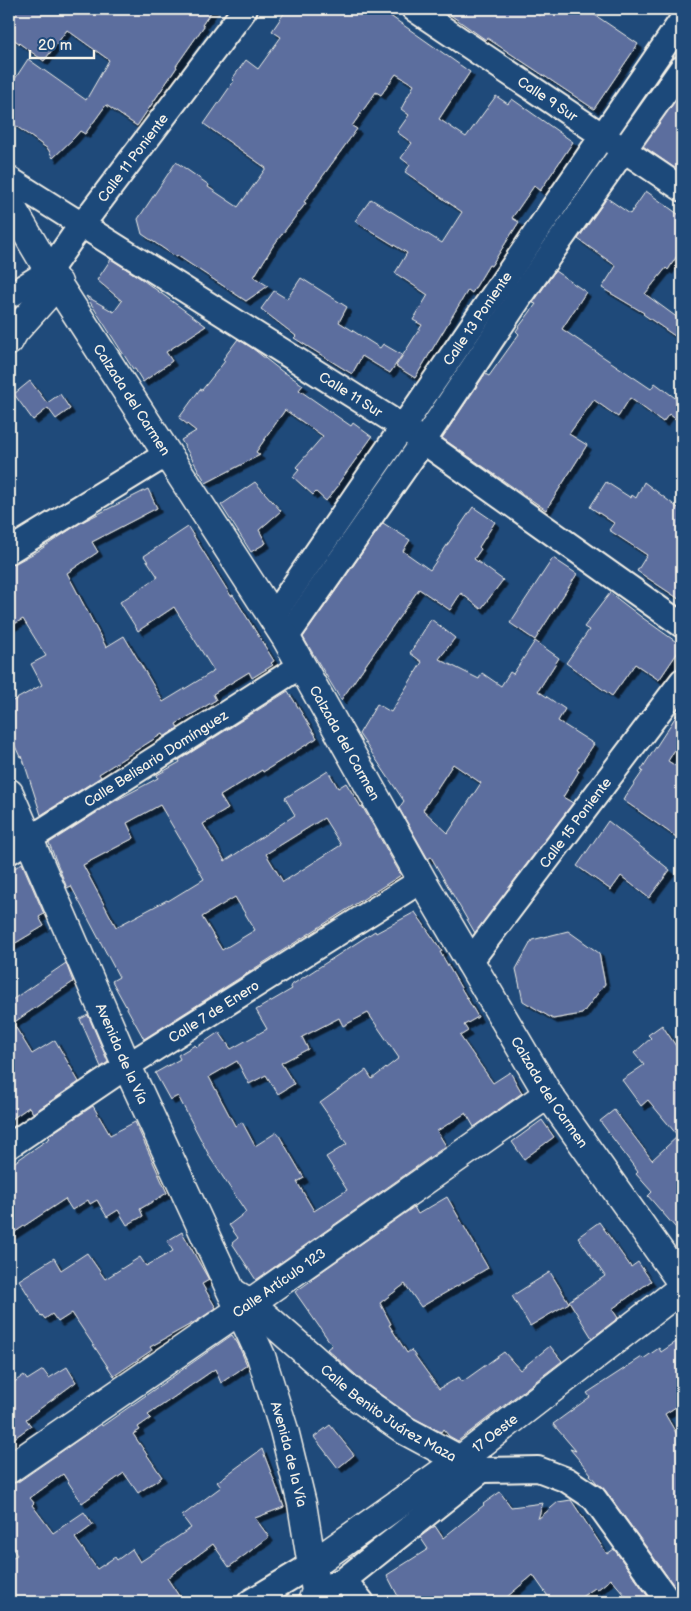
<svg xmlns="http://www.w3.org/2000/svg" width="691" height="1611" viewBox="0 0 691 1611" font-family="'Balsamiq Sans',sans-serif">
	<defs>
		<filter id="shadow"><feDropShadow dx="4.5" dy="4.5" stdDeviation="0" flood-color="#0009"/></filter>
	</defs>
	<rect width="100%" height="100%" fill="#1f4a7a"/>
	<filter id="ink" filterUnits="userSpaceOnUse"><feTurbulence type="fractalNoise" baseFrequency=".02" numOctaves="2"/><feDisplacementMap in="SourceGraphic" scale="10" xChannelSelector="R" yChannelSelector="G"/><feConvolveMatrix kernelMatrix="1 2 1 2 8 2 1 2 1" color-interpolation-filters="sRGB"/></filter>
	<g filter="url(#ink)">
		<path fill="#5b6e9e" stroke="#f4f1e8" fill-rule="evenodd" filter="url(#shadow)" d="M9,9H213L202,25L204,26L176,66L177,67L137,126L106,105L85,134L80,131L74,138L53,158L48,149L9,121V88L28,59L86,100L109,60L67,30L44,61L9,36Z
			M287,9H393L389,15L470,72L439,119L466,137L496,96L508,104L512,99L573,142L540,191L534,186L512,218L519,222L491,266L489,265L472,293L468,290L415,378L396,366L422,325L413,320L428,295L395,273L407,253L355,221L371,199L442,243L462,212L405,172L410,165L401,158L412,143L397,132L409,115L401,109L414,85L396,74L381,95L376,92L352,126L357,129L304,202L306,203L273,246L254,277L268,286L246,301L178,256L176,257L142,234L138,219L176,162L209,185L208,187L238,207L266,168L204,124L234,81L232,79L246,60L258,69L281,37L272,31Z
			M442,9H529L540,16L545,9H586L638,44L594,109L487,38L486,40Z
			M682,91V173L643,146Z
			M646,191L682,217V248L668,270L666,268L645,294L682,321V341L643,314L644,313L602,288L616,266L578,239L607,198L630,214Z
			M111,259L140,278L206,326L166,352L172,361L143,382L135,369H133L86,296L114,312L122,301L97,280Z
			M555,271L586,292L562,329L651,389L655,383L682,403V424L669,414L663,422L630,398L618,417L594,400L569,434L587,445L546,510L442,438L485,374L489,376L519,334L516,331L536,304L533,303Z
			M301,278L347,307L339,322L380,348L383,344L402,355L390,373L362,356L352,374L294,338L296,336L261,309L274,291L287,299Z
			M238,339L252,348L284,373V372L303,385L299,390L351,426L353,423L372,437L338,484L339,485L326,501L316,492L313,495L293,477L299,470L296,467L323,436L285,410L256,452L260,455L206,483L181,440L196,431L179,418L200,389L202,390L225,361L223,359Z
			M30,381L47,403L60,394L70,409L56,419L48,408L33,420L14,394Z
			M255,482L281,511L259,530L266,543L251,552L221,505Z
			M606,482L631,498L632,495L636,498L644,482L682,511V601L637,571L647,555L609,530L614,523L590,507Z
			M148,489L157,508L92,542L98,552L67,573L106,647L124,636L163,702L214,671L174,607L138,631L120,602L158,577L144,556L188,527L231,596L233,595L274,661L271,663L273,665L252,678L249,672L213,694L216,700L176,724L178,728L164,737L162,734L99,774L101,777L41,815L22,756L20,757L9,733V703L42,685L31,664L46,656L23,619L9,627V565L16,563L38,551L80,523Z
			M473,507L495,522L479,547L481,549L474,559L503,580L481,609L461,593L450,610L419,589L341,700L303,637L383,523L410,540L403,551L430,570Z
			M553,558L577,574L535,640L510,623Z
			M610,593L640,616L682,646L659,680L635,664L612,696L566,663L589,630L584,627Z
			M431,619L455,638L439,659L479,679L482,673L501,686L510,672L513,674L535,641L559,658L538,691L565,709L558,721L594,744L577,770L579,771L563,797L573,803L475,933L431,857L428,859L399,808L404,801L359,734L377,704L391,712L422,662L410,653ZM453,764L481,783L448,833L423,810Z
			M288,691L317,738L263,772L262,770L220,796L228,809L203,824L225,861L295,815L285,798L328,771L338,788L346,783L361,807L362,806L401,875L144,1039L112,981L119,977L71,886L67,888L49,843L115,801L158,778L157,775L180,762L179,760ZM160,805L204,879L168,901L167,900L116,927L83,865L134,838L127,823ZM324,818L341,845L283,882L266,854ZM235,897L255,930L222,950L202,917Z
			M682,707V738L668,761L682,770V841L623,800L643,771L641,770Z
			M608,821L670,870L649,898L621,876L611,890L577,866Z
			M22,863L44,914L39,917L44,926L9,947V872Z
			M415,912L442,951L440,952L478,1017L464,1025L468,1031L460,1036L493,1083L510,1072L522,1093L474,1127L466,1113L437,1131L446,1146L256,1280L232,1243L238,1238L229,1225L246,1212L211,1159L178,1096L170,1100L155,1073L180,1059L178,1055L195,1045L197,1047L219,1032L231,1049L267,1029L256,1010L292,989L290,986L375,931L376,933ZM368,1013L399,1058L372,1079L366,1070L320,1103L342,1135L341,1136L347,1144L326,1157L347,1190L314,1211L297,1182L304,1178L277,1132L255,1146L242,1122L235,1126L209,1077L237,1061L249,1084L266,1075L278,1094L294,1084L281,1063L308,1049L302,1037L339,1018L343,1026Z
			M568,931L599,953L605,984L582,1014L553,1019L523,1001L516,969L532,940Z
			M66,963L73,982L13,1023L32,1054L55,1040L79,1082L33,1113L29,1107L9,1121V1002Z
			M88,1015L108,1062L101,1067L80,1019Z
			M662,1025L682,1055V1235L648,1196L652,1192L636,1174L638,1172L600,1121L614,1110L652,1160L678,1136L648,1100L641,1106L622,1080L644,1065L634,1053L651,1038L648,1035Z
			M93,1106L110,1135L135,1122L167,1193L140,1209L143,1216L127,1225L118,1210L107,1217L97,1200L90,1204L88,1200L72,1210L65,1199L9,1236V1166L50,1138L48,1136Z
			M542,1120L554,1137L524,1159L512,1142Z
			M447,1197L488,1268L421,1307L405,1284L380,1303L391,1324L389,1325L407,1353L411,1350L439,1389L459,1377L462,1382L504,1352L520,1370L550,1346L562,1361L458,1441L449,1436L443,1429L441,1432L414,1418L366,1384L327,1349L332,1345L295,1292L312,1280L311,1279L414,1207L418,1214Z
			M599,1222L631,1267L638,1262L651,1281L612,1309L618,1318L592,1338L569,1301L605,1276L578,1237Z
			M182,1232L209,1280L202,1284L216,1308L198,1320L150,1347L152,1350L114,1376L72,1313L58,1322L52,1314L45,1319L42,1315L41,1316L19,1280L54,1258L61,1270L87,1253L105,1279L140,1257L146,1266L173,1251L167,1241Z
			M550,1272L569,1303L530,1326L512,1296Z
			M232,1335L238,1344L247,1365L221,1383L215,1369L148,1415L151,1418L138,1427L140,1430L133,1434L162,1477L138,1493L124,1473L82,1503L63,1474L30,1498L34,1503L32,1505L53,1533L84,1512L93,1525L75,1538L97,1569L115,1557L117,1560L132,1549L140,1562L191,1528L182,1516L221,1487L217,1482L262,1449L284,1507L255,1518L269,1537L229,1567L213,1544L167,1578L183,1602H9V1560L17,1555L9,1544V1484L18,1482L101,1424L102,1426Z
			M682,1338V1403L665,1414L682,1443V1599L680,1594L605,1490L597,1483L590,1475L591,1474L570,1449L576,1451L553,1424L590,1397L587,1393L642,1357L643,1359L659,1348L661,1352Z
			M67,1367L76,1382L26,1419L31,1426L9,1442V1386L24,1375L27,1380L43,1370L49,1378Z
			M330,1425L354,1455L338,1468L314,1437Z
			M500,1492L511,1507L543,1503L538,1519L558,1502L571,1500L607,1554L614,1549L652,1602H631L611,1579L597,1590L595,1588L574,1602H552L533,1575L501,1602H401L387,1575L428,1549L420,1537L435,1526L443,1538L484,1505L483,1504Z"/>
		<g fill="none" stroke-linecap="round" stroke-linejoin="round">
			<defs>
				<g id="street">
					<path id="s1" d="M414,9L682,189"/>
					<path id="s2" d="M9,179L403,427L682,625"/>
					<path id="s3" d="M9,296L49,271L72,238L245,9"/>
					<path d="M9,551L167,454"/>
					<path id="s4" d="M273,616L682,20"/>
					<path d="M286,638L423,442L520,297L682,68"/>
					<path id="s5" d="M9,852L302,665"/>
					<path id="s6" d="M469,963L682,681"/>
					<path id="s7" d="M9,1146L127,1066L422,880"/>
					<path d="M460,1460L482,1470L538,1469L567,1480L594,1498L669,1602"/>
					<path d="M344,1580L362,1602"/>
					<path d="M316,1591L344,1580L482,1470"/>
					<path d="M250,1602L313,1564"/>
				</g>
				<g id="secondary">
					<path id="s8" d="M9,203L49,271L286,638L422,880L548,1094L682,1283"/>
					<path d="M9,341L14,332L58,283"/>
					<path id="s9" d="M9,793L127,1066L261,1356L284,1430L302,1504L316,1591L312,1602"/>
					<path id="s10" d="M235,1294L250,1303L356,1396L406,1431L460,1460"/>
					<path id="s11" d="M9,1469L240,1310L548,1094"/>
					<path id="s12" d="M313,1564L460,1460L682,1288"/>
				</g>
			</defs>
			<use href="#street" stroke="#f4f1e8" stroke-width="28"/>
			<use href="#secondary" stroke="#f4f1e8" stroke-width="31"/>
			<use href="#street" stroke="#1f4a7a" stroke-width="24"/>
			<use href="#secondary" stroke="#1f4a7a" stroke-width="28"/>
		</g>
	</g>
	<g text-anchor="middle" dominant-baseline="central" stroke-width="4.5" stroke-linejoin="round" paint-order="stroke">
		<g font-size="14" fill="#f4f1e8" stroke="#1f4a7a">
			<text stroke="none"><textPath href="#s1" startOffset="161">Calle 9 Sur</textPath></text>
			<text stroke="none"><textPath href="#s3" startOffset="188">Calle 11 Poniente</textPath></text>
			<text stroke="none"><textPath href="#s4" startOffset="361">Calle 13 Poniente</textPath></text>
			<text stroke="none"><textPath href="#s2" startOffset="404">Calle 11 Sur</textPath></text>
			<text stroke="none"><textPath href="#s8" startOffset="232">Calzada del Carmen</textPath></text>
			<text stroke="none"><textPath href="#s8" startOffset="636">Calzada del Carmen</textPath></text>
			<text stroke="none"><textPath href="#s5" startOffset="174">Calle Belisario Domínguez</textPath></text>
			<text stroke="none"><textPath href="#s6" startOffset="176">Calle 15 Poniente</textPath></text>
			<text stroke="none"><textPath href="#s7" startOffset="245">Calle 7 de Enero</textPath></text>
			<text stroke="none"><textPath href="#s9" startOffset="284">Avenida de la Vía</textPath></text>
			<text stroke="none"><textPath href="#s8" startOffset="1041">Calzada del Carmen</textPath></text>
			<text stroke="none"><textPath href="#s11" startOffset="328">Calle Artículo 123</textPath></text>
			<text stroke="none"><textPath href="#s10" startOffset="195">Calle Benito Juárez Maza</textPath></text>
			<text stroke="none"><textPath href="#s12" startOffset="224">17 Oeste</textPath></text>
			<text stroke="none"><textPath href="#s9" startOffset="719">Avenida de la Vía</textPath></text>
		</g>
	</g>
	<rect width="691" height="1611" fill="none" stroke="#1f4a7a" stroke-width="30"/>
	<rect x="15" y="15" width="661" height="1581" fill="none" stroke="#f4f1e8" stroke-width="2" filter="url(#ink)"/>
	<path d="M30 50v8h64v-8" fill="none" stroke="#f4f1e8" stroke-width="2.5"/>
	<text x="38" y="50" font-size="15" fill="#f4f1e8" stroke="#1f4a7a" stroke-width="4" paint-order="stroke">20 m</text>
</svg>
